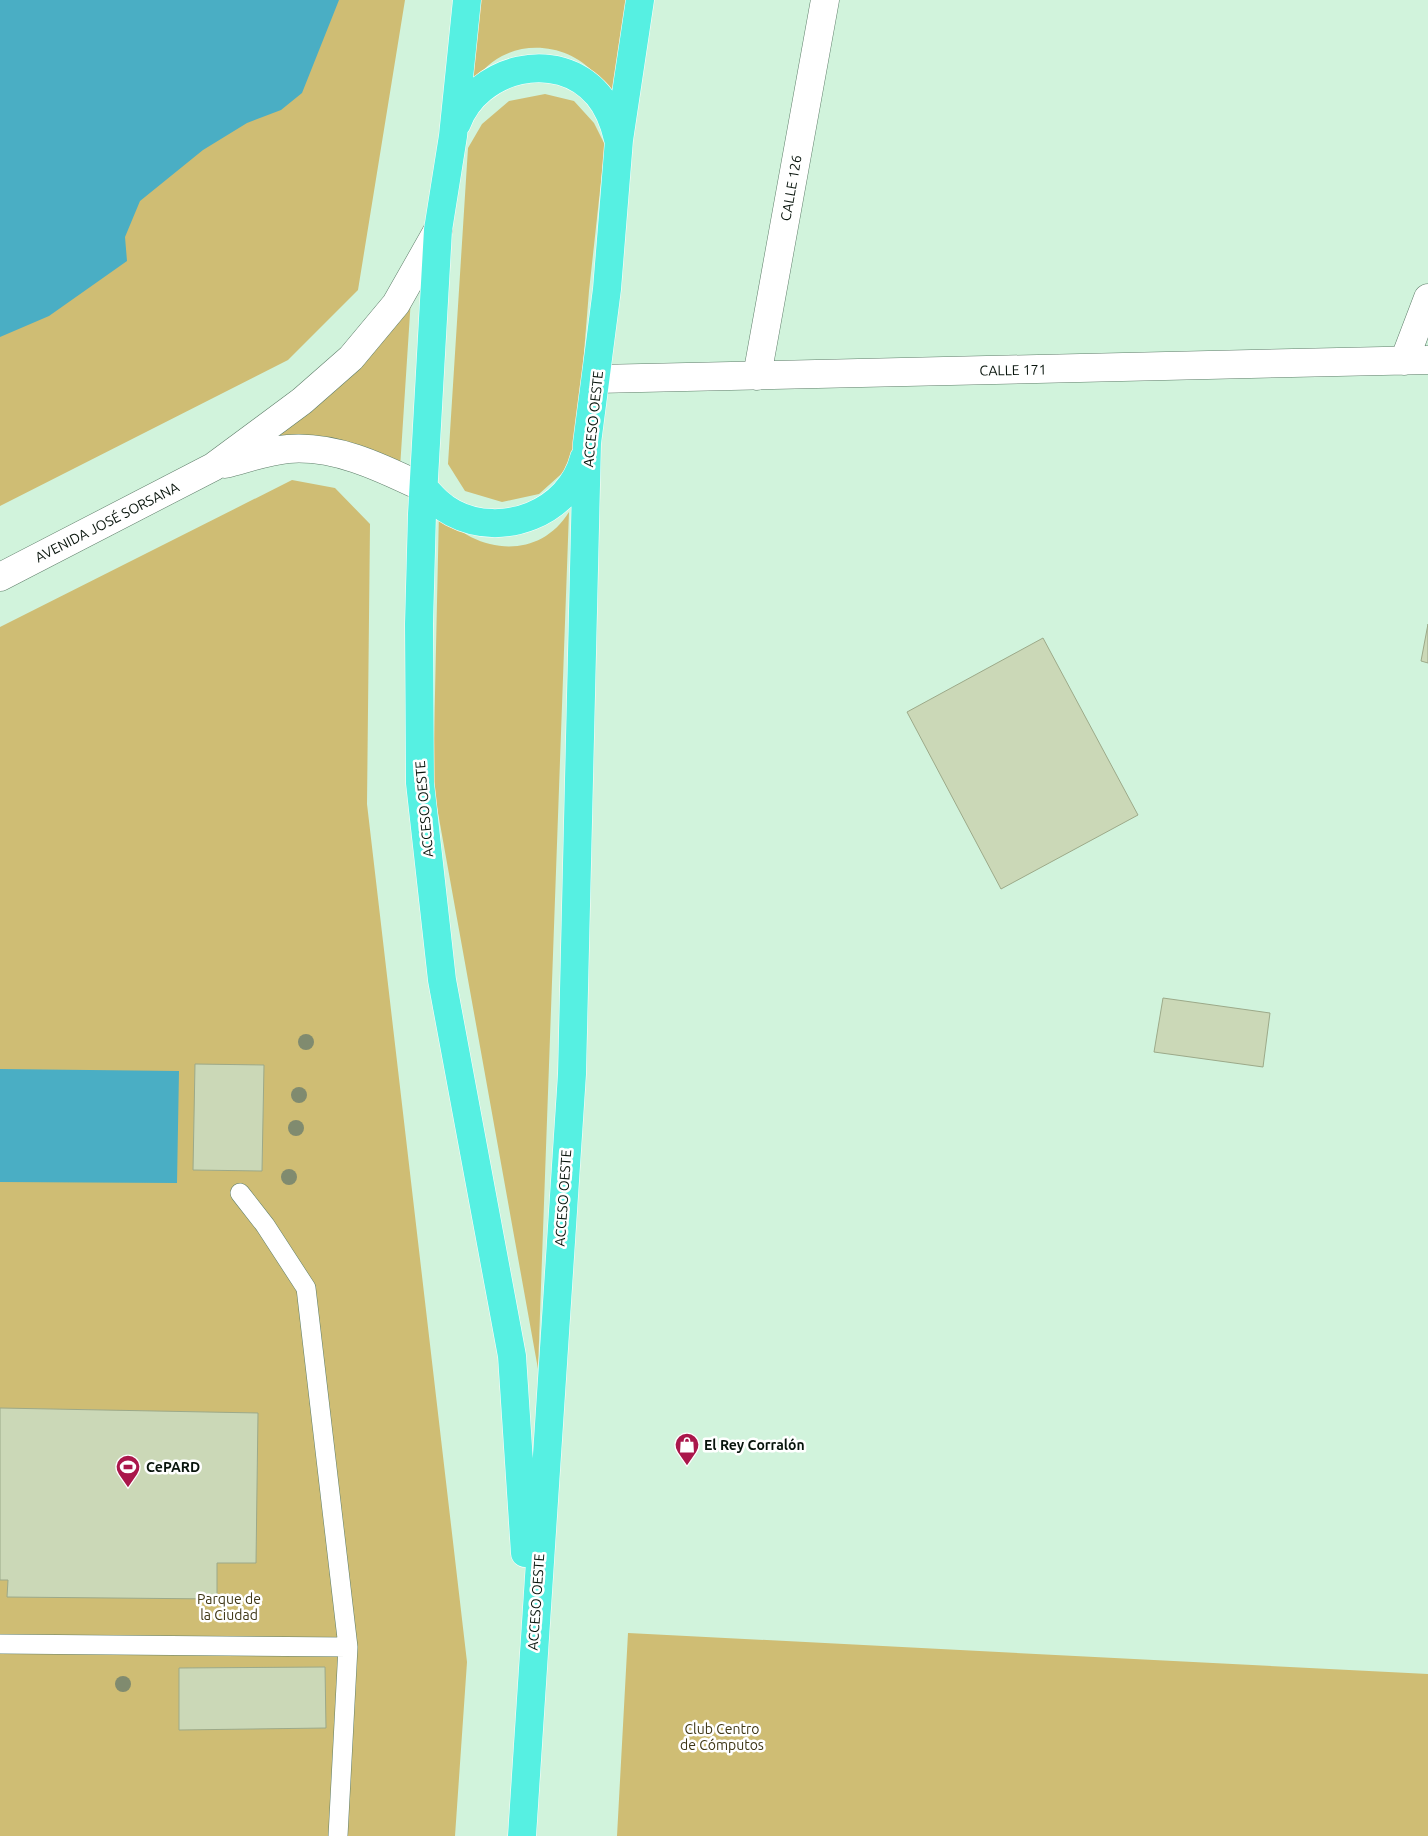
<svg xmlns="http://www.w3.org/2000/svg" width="1428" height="1836" viewBox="0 0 1428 1836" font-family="Ubuntu,sans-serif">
	<rect width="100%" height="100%" fill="#d1f3dc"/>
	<path fill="#cfbd74" d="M0,0H405L358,290L288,360L0,506Z
		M479,0H636L617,122C611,105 606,87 594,73C572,48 532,40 502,56C488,63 476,78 465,89Z
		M545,94L574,101L594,123L605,145L589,291L577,439L568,468L539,494L502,502L465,491L448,464L468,148L482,124L509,101Z
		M411,298L400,468L256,447Z
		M292,480L335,488L370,524L367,804L467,1662L455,1836H0V627Z
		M439,511C474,554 538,562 569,512L538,1369L433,785Z
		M628,1633L1428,1674V1836H617Z"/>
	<path fill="#4aaec4" d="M0,0H339L302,93L281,110L247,123L203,150L140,201L125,237L127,261L49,316L0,337Z
		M0,1069L179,1071L177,1183L0,1182Z"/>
	<path fill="#cbd8b7" stroke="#9ca989" d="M1428,624V663L1421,661Z
		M1043,638L1138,815L1001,889L907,712Z
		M1163,998L1270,1013L1263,1067L1154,1052Z
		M195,1064L264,1065L262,1171L193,1170Z
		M0,1408L258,1413L256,1563H217V1599L7,1597L8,1580H0Z
		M325,1667L326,1728L179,1730V1668Z"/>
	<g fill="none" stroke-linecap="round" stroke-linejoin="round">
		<defs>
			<path id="service" d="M240,1193L265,1225L306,1288L348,1647L338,1836
				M0,1644L348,1647"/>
			<path id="minor" d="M1404,361L1428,298
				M757,376L825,0
				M597,379L1428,360"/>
			<path id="tertiary" d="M225,464C245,459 267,451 288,449C336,445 382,468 424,488
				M0,577L213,467L302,401L351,358L396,304L438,230"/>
			<path id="trunk" d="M467,0L453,136L438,230L422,514L419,624L420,783L442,980L512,1356L525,1553
				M457,123C477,68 557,47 598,95C609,108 614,122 618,139
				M424,488C433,498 441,507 453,513C502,539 570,513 584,458
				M522,1836L572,1074L587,443L607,289L619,140L640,0"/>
		</defs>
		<use href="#service" stroke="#5f7e6a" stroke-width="20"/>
		<use href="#minor" stroke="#5f7e6a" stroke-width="29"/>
		<use href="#tertiary" stroke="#5f7e6a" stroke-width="29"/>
		<use href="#trunk" stroke="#fff" stroke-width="29"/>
		<use href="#service" stroke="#fff" stroke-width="19"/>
		<use href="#minor" stroke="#fff" stroke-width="28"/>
		<use href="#tertiary" stroke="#fff" stroke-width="28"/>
		<use href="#trunk" stroke="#56f0e2" stroke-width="28"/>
	</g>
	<g fill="#808b6f">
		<circle cx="306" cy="1042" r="8"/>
		<circle cx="299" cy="1095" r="8"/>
		<circle cx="296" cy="1128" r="8"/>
		<circle cx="289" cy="1177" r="8"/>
		<circle cx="123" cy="1684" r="8"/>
	</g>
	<defs>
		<symbol id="shop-pin" viewBox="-11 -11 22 30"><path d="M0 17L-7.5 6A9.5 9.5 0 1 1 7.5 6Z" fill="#aa174b" stroke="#fff"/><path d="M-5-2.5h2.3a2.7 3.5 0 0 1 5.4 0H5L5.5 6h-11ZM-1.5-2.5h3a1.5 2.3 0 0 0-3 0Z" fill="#fff"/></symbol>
		<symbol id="stadium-pin" viewBox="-11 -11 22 30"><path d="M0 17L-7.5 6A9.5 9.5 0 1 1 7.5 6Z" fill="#aa174b" stroke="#fff"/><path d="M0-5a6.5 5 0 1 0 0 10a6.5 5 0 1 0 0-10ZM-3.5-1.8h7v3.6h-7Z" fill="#fff"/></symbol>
	</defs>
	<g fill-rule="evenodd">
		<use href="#shop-pin" x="673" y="1431" width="28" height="38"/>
		<use href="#stadium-pin" x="114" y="1453" width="28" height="38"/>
	</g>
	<g text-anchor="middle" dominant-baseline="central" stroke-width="5" stroke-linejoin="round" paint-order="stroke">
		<g font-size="14" fill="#08140c" stroke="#fff">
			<text transform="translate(791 188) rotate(-80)">CALLE 126</text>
			<text transform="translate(1013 370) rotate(-1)">CALLE 171</text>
			<text transform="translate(593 419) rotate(-84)">ACCESO OESTE</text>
			<text transform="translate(107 522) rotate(-27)">AVENIDA JOSÉ SORSANA</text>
			<text transform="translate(424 809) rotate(-95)">ACCESO OESTE</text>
			<text transform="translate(563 1198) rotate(-86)">ACCESO OESTE</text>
			<text transform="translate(536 1602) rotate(-86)">ACCESO OESTE</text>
		</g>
		<g font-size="14" font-weight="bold" fill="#08140c" stroke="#fff" text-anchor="start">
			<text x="704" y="1445">El Rey Corralón</text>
			<text x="146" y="1467">CePARD</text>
		</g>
		<g font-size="14" fill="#3e3615" stroke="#fff">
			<text x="229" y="1599">Parque de<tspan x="229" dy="16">la Ciudad</tspan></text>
			<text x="722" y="1729">Club Centro<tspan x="722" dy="16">de Cómputos</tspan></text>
		</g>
	</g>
</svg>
